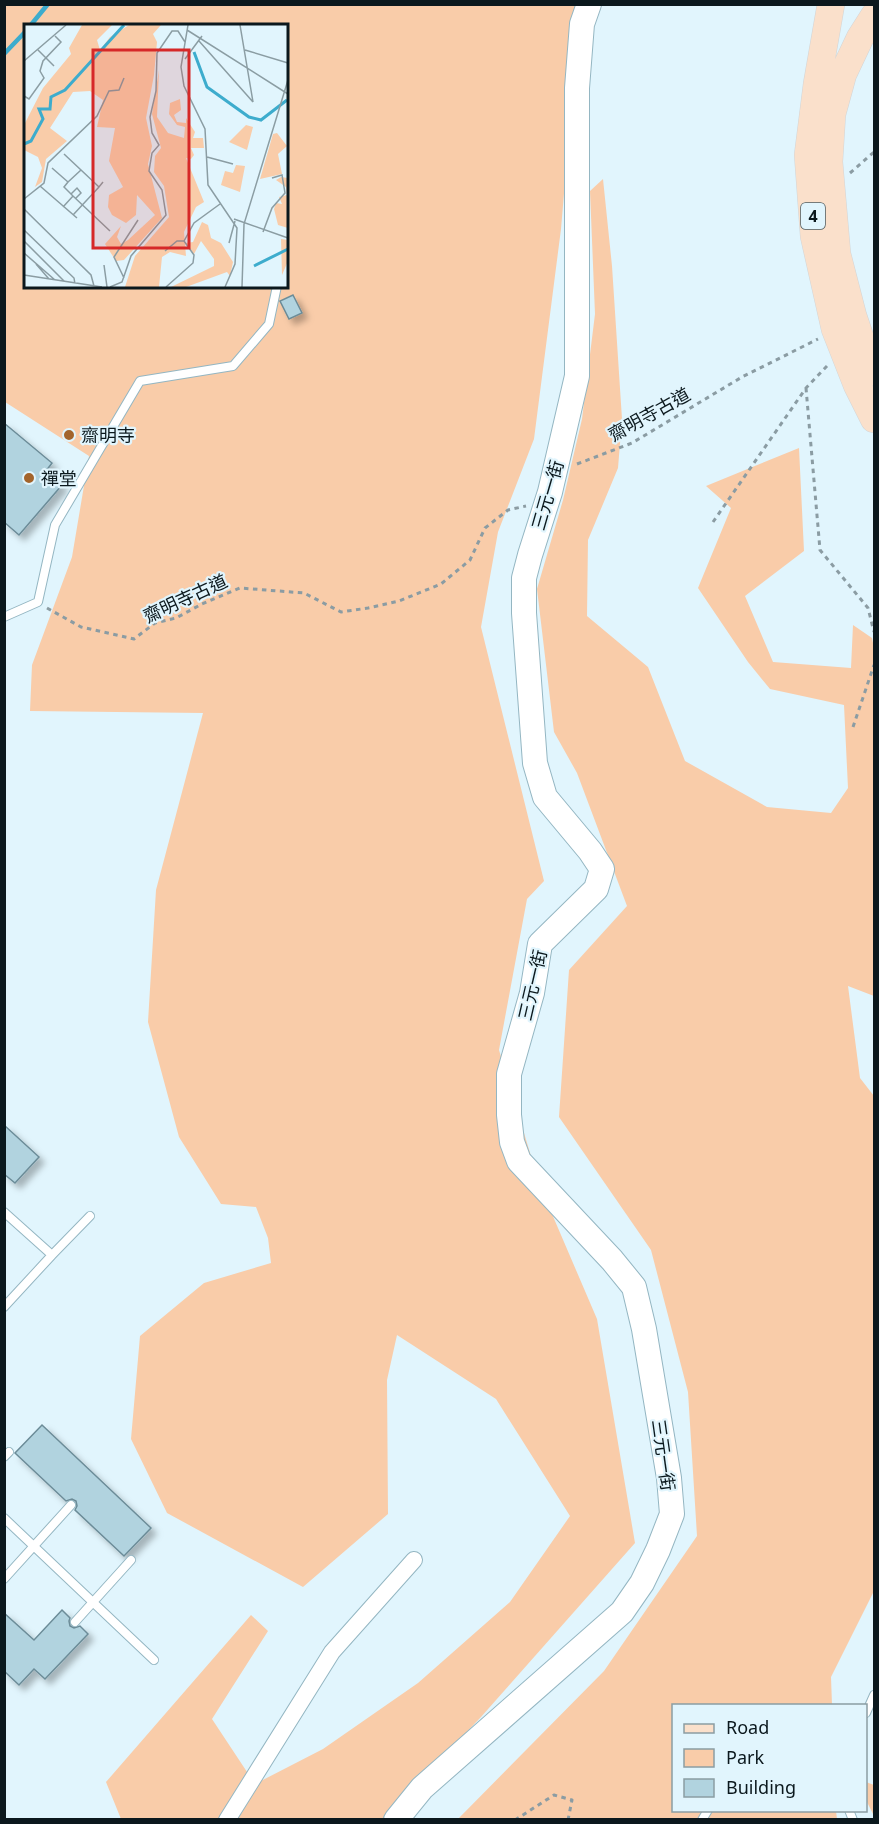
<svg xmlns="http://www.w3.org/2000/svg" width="879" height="1824" viewBox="0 0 879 1824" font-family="'Noto Sans','Noto Sans TC',sans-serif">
	<defs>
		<filter id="shadow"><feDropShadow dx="5.5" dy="5.5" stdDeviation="3" flood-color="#0004"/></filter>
	</defs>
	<rect width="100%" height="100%" fill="#e1f5fd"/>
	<path fill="#f9cca9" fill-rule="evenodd" d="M4,5H580L561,229L534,439L498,532L481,627L544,881L527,899L499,1050L540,1186L597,1319L635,1543L481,1717L383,1819H121L106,1782L251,1615L268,1631L212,1719L255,1784L323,1749L418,1683L510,1602L570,1516L496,1399L397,1335L387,1380L388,1514L303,1587L167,1513L131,1439L140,1336L204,1283L271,1263L268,1238L256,1207L221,1204L179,1137L148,1022L156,890L203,713L30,711L32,665L72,557L89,456L5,402ZM26,26H286V286H26Z
		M603,179L612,266L622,419L618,468L588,540L587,616L648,667L685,761L767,807L831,813L848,788L844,705L770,689L748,662L698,588L731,508L706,486L799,448L804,551L745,596L773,662L851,668L853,625L872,638L874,648V996L848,986L860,1078L874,1096V1591L831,1677L832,1705L674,1706V1810L836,1811L837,1819L457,1820L604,1671L697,1536L688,1392L651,1250L559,1117L569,970L627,906L577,773L554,732L537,589L563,500L582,419L595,314L590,191Z
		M866,1782L874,1785V1816L866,1800Z"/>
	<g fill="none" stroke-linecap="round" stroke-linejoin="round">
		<path stroke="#3daccd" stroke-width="4.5" d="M30,26L48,4
			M4,54L26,31"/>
	</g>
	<path fill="#b1d3df" stroke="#6c8c98" stroke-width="1.5" filter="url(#shadow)" d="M293,295L302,313L289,319L280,301Z
		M4,423L52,463L46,471L62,485L19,535L4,522Z
		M4,1125L39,1157L15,1183L4,1174Z
		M42,1425L151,1528L124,1556L75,1510L77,1506L76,1501L72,1499L66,1501L15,1453Z
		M62,1610L70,1618L69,1621L70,1626L74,1628L80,1626L88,1634L45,1679L34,1669L19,1685L4,1671V1613L34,1640Z"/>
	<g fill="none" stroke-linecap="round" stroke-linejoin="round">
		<defs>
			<path id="lane" d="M4,617L38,602L55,525L140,381L233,366L269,324L277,286
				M4,1212L52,1255L90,1216
				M4,1307L52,1255
				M4,1457L9,1452
				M4,1518L154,1660
				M4,1579L71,1505
				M75,1622L131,1560
				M866,1713L874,1695
				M849,1810L853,1820
				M702,1820L708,1810"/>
			<path id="street" d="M227,1820L332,1652L414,1560"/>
			<path id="secondary" d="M396,1820L422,1788L622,1612L642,1583L658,1550L672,1514L669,1478L644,1329L634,1287L612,1260L519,1161L512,1142L509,1115V1074L532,993L540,944L596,889L602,869L590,851L545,797L535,763L524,613V578L530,555L550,492L577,376V88L582,24L589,4"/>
			<path id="primary" d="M831,4L817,84L808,155L814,236L835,329L857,385L874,419
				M874,16L860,38L843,74L832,114L829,162L837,254L853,316L865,352L874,372"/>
		</defs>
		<use href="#lane" stroke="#94b6c2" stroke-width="10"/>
		<use href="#street" stroke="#94b6c2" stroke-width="18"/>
		<use href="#secondary" stroke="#94b6c2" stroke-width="26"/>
		<use href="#primary" stroke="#d3d5d6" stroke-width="28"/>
		<path stroke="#8b9ca3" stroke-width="3" stroke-dasharray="4.5 4.5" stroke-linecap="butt" d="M850,173L874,152
			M806,388L820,550L868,608L874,632
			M577,464L632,443L742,377L818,339
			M713,522L806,388L827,366
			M47,608L81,627L134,639L155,623L176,618L202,604L240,588L304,593L341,612L368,608L399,601L441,584L470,560L485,528L508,510L526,506
			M853,727L874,665
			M515,1820L554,1795L572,1800L568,1820"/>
		<use href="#lane" stroke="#fff" stroke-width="8"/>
		<use href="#street" stroke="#fff" stroke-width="16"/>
		<use href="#secondary" stroke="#fff" stroke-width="24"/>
		<use href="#primary" stroke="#fae0cb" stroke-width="27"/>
	</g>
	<g fill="#a3642b" stroke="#e1f5fd" stroke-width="2">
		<circle cx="69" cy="435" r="6"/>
		<circle cx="29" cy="478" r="6"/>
	</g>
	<g text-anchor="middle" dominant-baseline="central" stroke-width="4.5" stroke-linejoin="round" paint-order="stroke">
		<rect fill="#e1f5fd" stroke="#4b5a60" stroke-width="1.5" x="801" y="203" width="24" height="26" rx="4.5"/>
		<g font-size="16" font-weight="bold" fill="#0b181d">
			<text x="813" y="216">4</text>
		</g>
		<g font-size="18" fill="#0b181d" stroke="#e1f5fd">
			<text transform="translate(649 414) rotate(-29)">齋明寺古道</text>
			<text transform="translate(547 495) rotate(-74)">三元一街</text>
			<text transform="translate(185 598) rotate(-25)">齋明寺古道</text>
			<text transform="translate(532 985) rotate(-77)">三元一街</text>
			<text transform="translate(664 1455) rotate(82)">三元一街</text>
		</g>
		<g font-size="18" fill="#0b181d" stroke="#e1f5fd" text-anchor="start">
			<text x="81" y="435">齋明寺</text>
			<text x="41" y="478">禪堂</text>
		</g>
	</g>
	<g transform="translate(24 24)">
		<rect width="264" height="264" fill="#e1f5fd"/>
		<path d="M58,1H88L73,16L76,26L86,13L105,1H137L129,10L133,18L130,51L122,94L128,122L124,140L138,194L100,236L92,237L81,220L97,202L93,213L97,220L104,216L131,191L113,171L112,191L102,199L88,191L84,183L85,171L99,163L85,137L91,104L73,103L79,76L66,67L49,68L26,104L43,117L22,135L18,158L11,163L18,144L14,133L0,126V101L19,64L47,30L45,24ZM135,46L133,93L144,109L160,114L161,103L153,101L145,90L146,79L156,75L157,86L150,91L153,98L162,99V94L171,108L169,114H179L180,124H167L170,131L167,135L162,134L180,178L172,183L160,208L162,232L146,228L138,233L135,263H101L111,232L145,193L140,162L130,148L131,132L137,124L128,90ZM222,101L229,103L223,126L205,118ZM253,109L263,122L254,130L258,150L236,155L249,110ZM212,141L221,142L216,168L197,161L201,147L209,149ZM257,153L264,154V204L254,201L250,185L252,179L258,180L255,173L263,171L262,163L252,156ZM178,198L184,201L187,214L197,219L209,238L206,252L203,248L162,263H147L190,242V235L177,217L170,230L162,219L169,218ZM257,215L264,216V237L258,251Z" fill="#f9cca9"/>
		<path fill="none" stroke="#3daccd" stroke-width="3" d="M170,28L183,63L225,93L237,96L263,76M0,120L7,117L19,95L15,85H26L27,73L41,66L100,1M230,242L264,225"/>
		<path fill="none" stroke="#8b9da3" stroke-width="1.5" d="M164,1L157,43L160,62L181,105L184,161L213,204L211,240L201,263M216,1L229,78M163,6L264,70M175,17L229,78M14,26L30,42M221,26L264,39M161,35L178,12M0,37L42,1M0,72L5,75L20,54L16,47L19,37L37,18L31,12M40,130L57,146M183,133L209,140M28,144L44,158L40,163L49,172M44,158L57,146L75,163L79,158M16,162L53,194M47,170L53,164L57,169L52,174M0,175L20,159L24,139L73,92L85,67L95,66L100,54M39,183L49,172L86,207M0,185L67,251L70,262M49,191L75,163M210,195L264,214M0,206L50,254L51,260M239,208L248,184L261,169L258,151L248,154M0,217L40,257M205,219L211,197M141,227L153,217H160L170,199L196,180M0,229L31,256M12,240L25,255M80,241L83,263M0,251L78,263M100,254L90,233L114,196M86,263L98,258L107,232L142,191L138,166L125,147L128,129L135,121L128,109L126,93L132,67L133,29L148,7H154L161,18M142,263L169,239L170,231L160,217M218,263L220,200L264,56"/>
		<path fill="#d62828" fill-opacity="0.15" stroke="#d62828" stroke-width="3" d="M69,26H165V224H69Z"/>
		<rect width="264" height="264" fill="none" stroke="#0b181d" stroke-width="3"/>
	</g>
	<rect width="879" height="1824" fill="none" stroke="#0b181d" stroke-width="12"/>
	<rect x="672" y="1704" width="195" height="108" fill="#e1f5fd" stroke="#8b9da3" stroke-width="1.5"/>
	<rect x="684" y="1724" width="30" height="9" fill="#fae0cb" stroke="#8b9da3" stroke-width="1.5"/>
	<text x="726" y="1734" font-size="18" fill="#0b181d">Road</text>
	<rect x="684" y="1749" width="30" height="18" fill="#f9cca9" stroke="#8b9da3" stroke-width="1.5"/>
	<text x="726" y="1764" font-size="18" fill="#0b181d">Park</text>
	<rect x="684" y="1779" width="30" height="18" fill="#b1d3df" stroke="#8b9da3" stroke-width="1.5"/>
	<text x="726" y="1794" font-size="18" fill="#0b181d">Building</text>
</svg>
